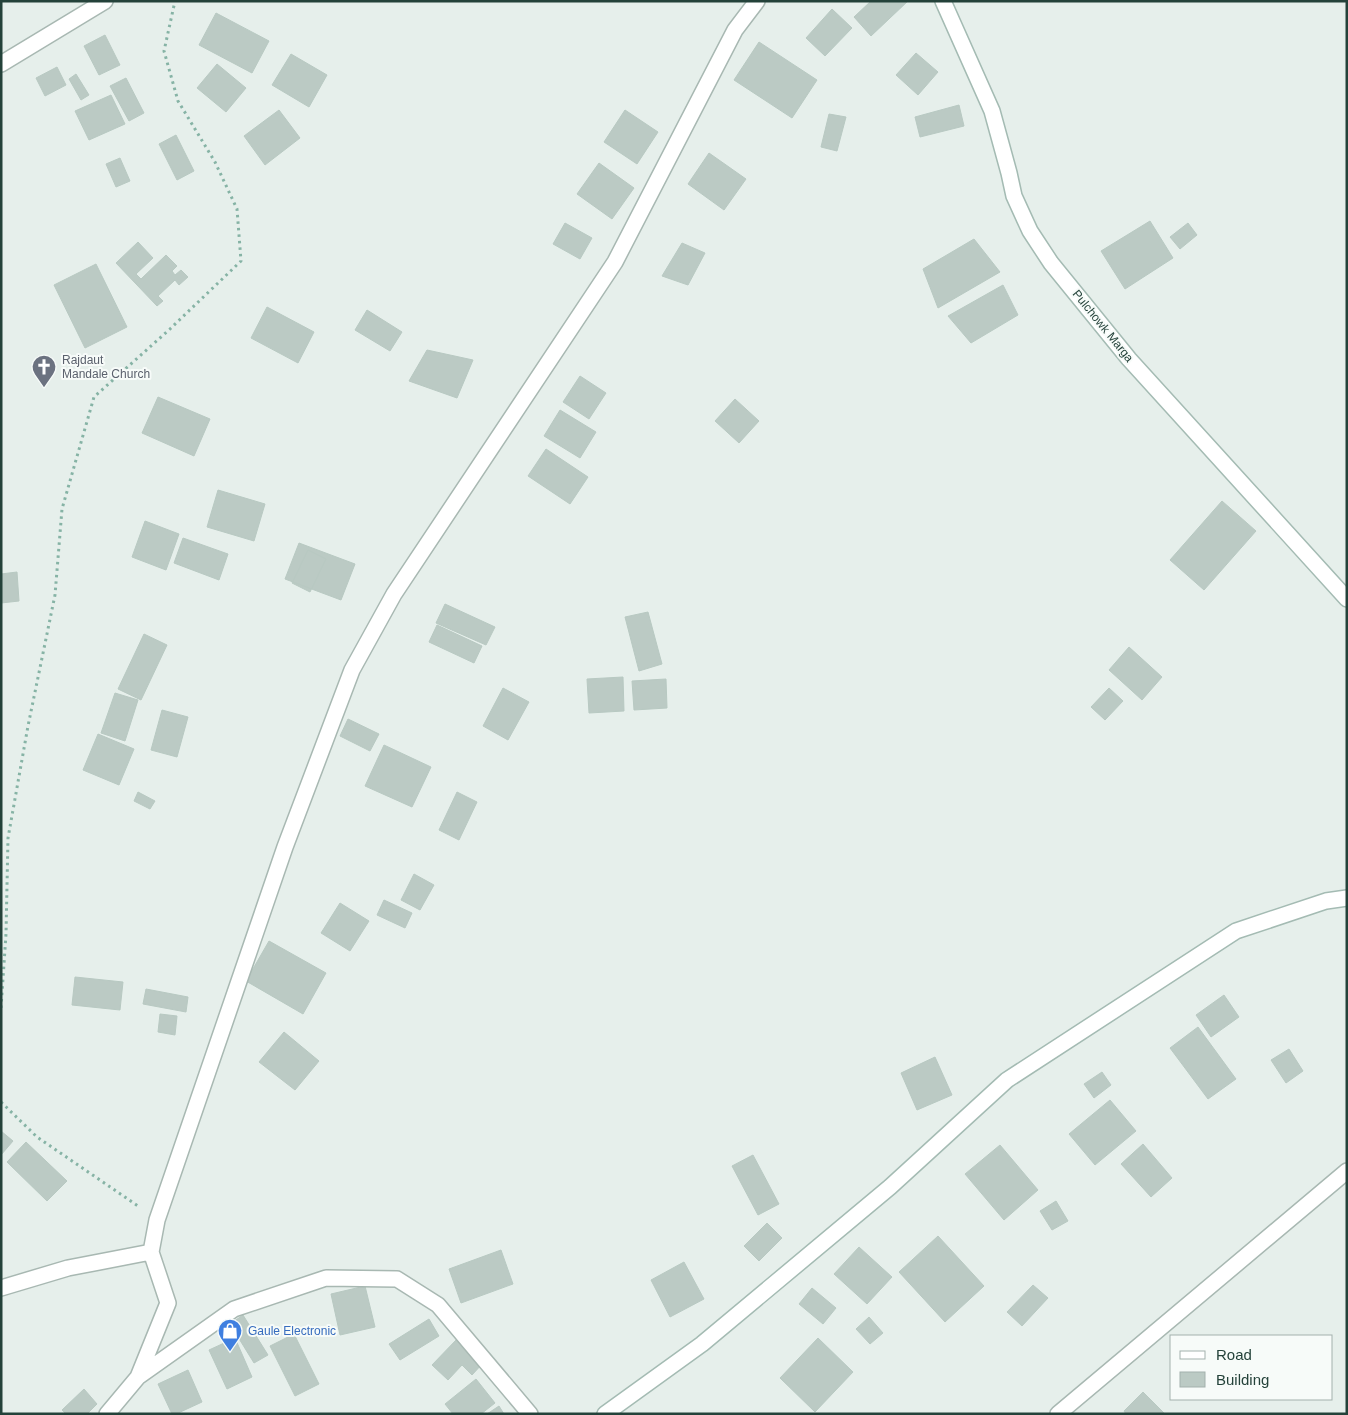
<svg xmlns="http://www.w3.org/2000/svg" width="1348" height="1415" viewBox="0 0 1348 1415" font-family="Arial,sans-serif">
	<rect width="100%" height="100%" fill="#e6efeb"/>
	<path fill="#bbcac4" stroke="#b8c9c2" d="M871,1H908L871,36L854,17Z
		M832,9L852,28L825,56L806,38Z
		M216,13L269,41L252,73L199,45Z
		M105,35L120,65L99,75L84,46Z
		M759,42L817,80L792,118L734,80Z
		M916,53L938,72L918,95L896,75Z
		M291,54L327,75L309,107L272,85Z
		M217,64L246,88L226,112L197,88Z
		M57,67L66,85L45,96L36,78Z
		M76,74L89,95L81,100L69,79Z
		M126,78L144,113L129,121L110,86Z
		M111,95L125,124L89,140L75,111Z
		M959,105L964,126L920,137L915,117Z
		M279,110L300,138L265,165L244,136Z
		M625,110L658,132L637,164L604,142Z
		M829,114L846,117L837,151L821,147Z
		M176,135L194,171L177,180L159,144Z
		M709,153L746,179L724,210L688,184Z
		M120,158L130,181L116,187L106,164Z
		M599,163L634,188L612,219L577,194Z
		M1150,221L1173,258L1125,289L1101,251Z
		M565,223L592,238L580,259L553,244Z
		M1188,223L1197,235L1180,249L1170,237Z
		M974,239L1000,272L938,308L923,269Z
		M138,242L153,258L136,274L141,279L166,255L177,266L172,271L175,275L181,270L188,277L179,285L175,280L158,296L163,301L157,306L116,263Z
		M682,243L705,253L688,285L662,276Z
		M96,264L127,327L85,348L54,285Z
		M1003,285L1018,315L971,343L948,316Z
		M267,307L314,332L298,363L251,338Z
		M367,310L402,332L390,351L355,330Z
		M427,350L473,360L457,398L409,381Z
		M580,376L606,393L589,419L563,402Z
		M158,397L210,419L194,456L142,433Z
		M735,399L759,421L739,443L715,421Z
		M560,410L596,432L580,458L544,436Z
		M546,449L588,477L570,504L528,476Z
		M218,490L265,504L254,541L207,527Z
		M1222,501L1256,531L1204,590L1170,560Z
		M145,521L179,534L166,570L132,557Z
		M183,538L228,554L219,580L174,563Z
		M299,543L355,564L341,600L285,579Z
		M308,550L326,559L310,592L292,583Z
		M17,572L19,601L1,603V574Z
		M445,604L495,627L486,645L436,623Z
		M648,612L662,664L639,671L625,617Z
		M437,625L482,646L474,663L429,642Z
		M144,634L167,645L141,700L118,689Z
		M1129,647L1162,677L1142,700L1109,670Z
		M623,677L624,711L589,713L587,679Z
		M666,679L667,708L634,710L632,681Z
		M503,688L529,702L508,740L483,726Z
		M1109,688L1123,701L1105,720L1091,707Z
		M115,693L138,700L125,741L101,733Z
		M162,710L188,717L177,757L151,750Z
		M348,719L379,734L370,751L340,736Z
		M98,734L134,749L119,785L83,770Z
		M384,745L431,767L412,807L365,786Z
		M138,792L155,801L150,809L134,801Z
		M457,792L477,802L459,840L439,830Z
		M414,874L434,885L420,910L401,900Z
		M384,900L412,913L405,928L377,915Z
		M340,903L369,921L350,951L321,933Z
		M269,941L326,973L303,1014L246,981Z
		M75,977L123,982L120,1010L72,1005Z
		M146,989L188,997L186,1012L143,1004Z
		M1224,995L1239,1017L1211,1037L1196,1015Z
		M160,1014L177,1016L175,1035L158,1032Z
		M1198,1027L1236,1079L1208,1099L1170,1048Z
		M284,1032L319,1061L295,1090L259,1062Z
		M1289,1049L1303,1071L1286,1083L1271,1060Z
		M935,1057L952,1095L917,1110L901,1073Z
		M1102,1072L1111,1085L1094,1098L1084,1084Z
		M1110,1100L1136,1131L1095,1165L1069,1134Z
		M1,1131L13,1141L1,1155Z
		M26,1142L67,1181L47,1201L7,1162Z
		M1143,1144L1172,1178L1151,1197L1121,1164Z
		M1000,1145L1038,1190L1004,1220L965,1174Z
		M753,1155L779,1204L758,1215L732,1166Z
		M1056,1201L1068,1221L1052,1230L1040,1211Z
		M767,1223L782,1238L759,1261L744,1246Z
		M938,1236L984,1286L945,1322L899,1272Z
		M859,1247L892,1277L867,1304L834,1274Z
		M501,1250L513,1284L461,1303L449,1269Z
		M684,1262L704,1299L670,1317L651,1280Z
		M1033,1285L1048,1298L1022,1326L1007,1312Z
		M365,1286L375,1327L340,1335L331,1294Z
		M812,1288L836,1308L823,1324L799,1304Z
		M243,1315L268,1355L254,1363L230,1324Z
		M869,1317L883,1333L870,1344L856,1329Z
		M429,1319L439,1336L400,1360L389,1344Z
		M294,1334L319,1384L295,1396L270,1346Z
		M235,1338L252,1377L227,1389L209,1350Z
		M818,1338L853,1372L815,1412L780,1378Z
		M457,1339L483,1363L472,1375L462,1365L448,1380L432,1365Z
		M188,1370L202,1402L176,1414H172L158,1384Z
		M476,1379L495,1403L481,1414H453L445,1404Z
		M84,1389L97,1404L87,1414H66L62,1410Z
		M1143,1392L1165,1414H1126L1124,1411Z
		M499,1406L504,1414H487Z"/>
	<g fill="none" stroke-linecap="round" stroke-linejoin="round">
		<defs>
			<path id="street" d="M1,64L105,1
				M1,1288L68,1268L151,1252
				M138,1377L168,1303L151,1252L157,1220L285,847L352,670L394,594L615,262L735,30L757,1
				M107,1414L138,1377L234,1309L326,1278L397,1279L438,1305L530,1414
				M1058,1414L1347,1171"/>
			<path id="secondary" d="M943,1L992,111L1009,173L1014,196L1030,231L1051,263L1129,359L1347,599
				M605,1414L702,1344L890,1187L1007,1080L1236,931L1326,901L1347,898"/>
		</defs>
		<use href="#street" stroke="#a8b8b2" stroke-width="18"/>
		<use href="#secondary" stroke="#a4bbb3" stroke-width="18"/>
		<path stroke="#86b3a5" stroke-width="3" stroke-dasharray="2.5 4" stroke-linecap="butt" d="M1,1008L6,934L8,838L28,726L55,595L62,509L94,397L170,329L241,261L237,209L215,162L178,101L164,51L175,1
			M1,1102L37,1137L138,1206"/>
		<use href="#street" stroke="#fff" stroke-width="15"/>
		<use href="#secondary" stroke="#fff" stroke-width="15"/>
	</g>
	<defs>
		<symbol id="church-pin" viewBox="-11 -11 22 30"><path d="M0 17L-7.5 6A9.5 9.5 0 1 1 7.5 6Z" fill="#6b7280" stroke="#f7fbf9"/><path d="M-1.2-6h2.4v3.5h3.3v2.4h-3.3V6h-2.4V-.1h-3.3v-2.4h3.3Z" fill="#fff"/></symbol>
		<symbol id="shop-pin" viewBox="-11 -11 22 30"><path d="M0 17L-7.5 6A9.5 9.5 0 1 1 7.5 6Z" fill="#3f7fe0" stroke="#f7fbf9"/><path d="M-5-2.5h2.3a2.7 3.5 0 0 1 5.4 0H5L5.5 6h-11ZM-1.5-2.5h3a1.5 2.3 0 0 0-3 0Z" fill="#fff"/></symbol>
	</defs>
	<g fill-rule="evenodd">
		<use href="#church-pin" x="30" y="353" width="28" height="38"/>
		<use href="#shop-pin" x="216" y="1317" width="28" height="38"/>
	</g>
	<g text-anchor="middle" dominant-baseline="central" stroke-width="4" stroke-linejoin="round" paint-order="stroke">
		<g font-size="12" fill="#24423a" stroke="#f7fbf9">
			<text transform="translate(1103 326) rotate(51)">Pulchowk Marga</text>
		</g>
		<g font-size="12" fill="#5b616d" stroke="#f7fbf9" text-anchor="start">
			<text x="62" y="360">Rajdaut<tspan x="62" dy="14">Mandale Church</tspan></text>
		</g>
		<g font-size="12" fill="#366cbe" stroke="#f7fbf9" text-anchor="start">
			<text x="248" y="1331">Gaule Electronic</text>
		</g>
	</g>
	<rect width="1348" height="1415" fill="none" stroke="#24423a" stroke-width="5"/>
	<rect x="1170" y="1335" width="162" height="65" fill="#f7fbf9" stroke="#a3b1ad"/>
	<rect x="1180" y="1351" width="25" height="8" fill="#ffffff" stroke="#a3b1ad"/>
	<text x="1216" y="1360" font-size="15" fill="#24423a">Road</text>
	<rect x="1180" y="1372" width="25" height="15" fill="#bbcac4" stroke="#a3b1ad"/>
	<text x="1216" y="1385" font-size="15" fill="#24423a">Building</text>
</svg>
